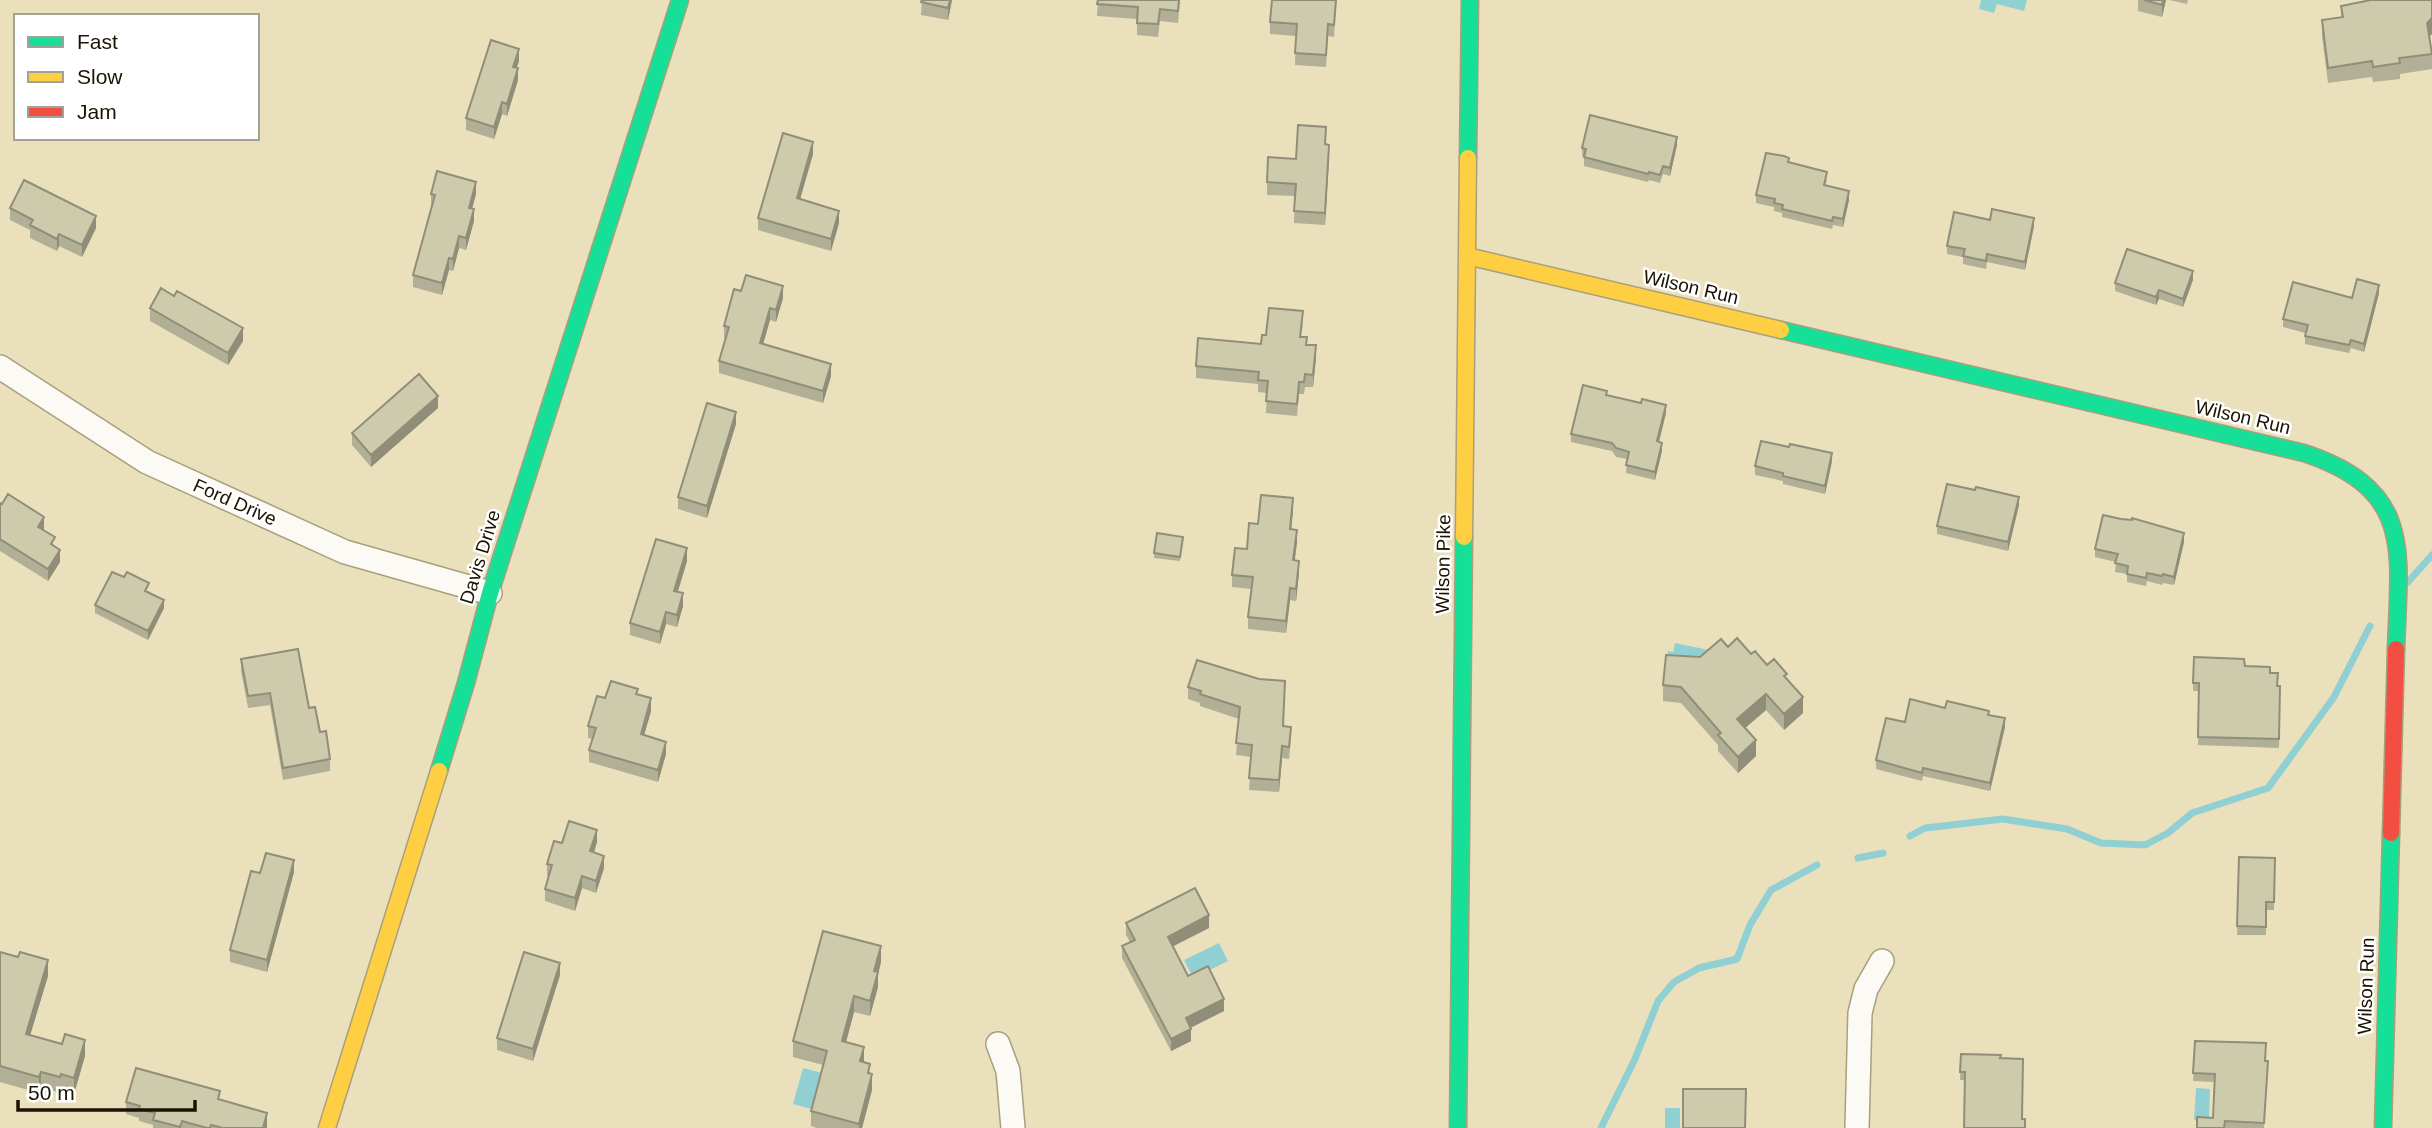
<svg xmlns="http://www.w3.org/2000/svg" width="2432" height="1128" viewBox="0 0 2432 1128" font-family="Arial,sans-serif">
	<rect width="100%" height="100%" fill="#eae0bc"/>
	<path fill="#90d0d3" d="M1981,0H2027L2024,11L1997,4L1994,13L1979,9Z
		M1675,643L1709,650L1705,666L1667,658L1668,651L1673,652Z
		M1219,943L1228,961L1193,978L1184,960Z
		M803,1068L822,1073L812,1109L793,1104Z
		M2196,1088L2210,1089L2209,1120H2194Z
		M1665,1108H1680V1128H1665Z"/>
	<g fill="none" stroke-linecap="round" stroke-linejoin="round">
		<path stroke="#90d0d3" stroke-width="7" d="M2408,582L2432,555
			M1910,836L1925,828L2003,819L2067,829L2101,843L2145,845L2168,833L2192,813L2268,788L2334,697L2370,626
			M1858,858L1883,853
			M1601,1128L1635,1059L1658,1001L1674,982L1699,968L1737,959L1750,925L1771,890L1817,865"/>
		<defs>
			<path id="street" d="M0,367L147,462L345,552L490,593
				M998,1044L1008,1071L1013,1128
				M1857,1128L1860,1013L1866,989L1882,961"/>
			<path id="fast" d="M1468,158L1470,0
				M1781,330L2304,453C2415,490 2399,551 2396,649
				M439,771L466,683L490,593L680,0
				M1458,1128L1464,537
				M2383,1128L2391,833"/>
			<path id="slow" d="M1467,256L1781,330
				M1464,537L1468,158
				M327,1128L439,771"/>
			<path id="jam" d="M2391,833L2396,649"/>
		</defs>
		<use href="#street" stroke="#a89f7d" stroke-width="26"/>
		<use href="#fast" stroke="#a89f7d" stroke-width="19"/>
		<use href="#slow" stroke="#a89f7d" stroke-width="19"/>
		<use href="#jam" stroke="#a89f7d" stroke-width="19"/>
		<use href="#street" stroke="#fcfaf5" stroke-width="23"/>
		<use href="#fast" stroke="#16e098" stroke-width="16"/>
		<use href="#slow" stroke="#ffcf43" stroke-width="16"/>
		<use href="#jam" stroke="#f24e42" stroke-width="16"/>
	</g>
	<path fill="#b1af95" d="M922,0H952L948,20L921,15Z
		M1098,0H1180L1178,23L1160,21L1158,37L1137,35V19L1097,16Z
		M2138,0H2166L2162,17L2138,11Z
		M2169,0H2188L2187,4Z
		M2341,6L2429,37L2432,54V69L2400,74V79L2373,82L2372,77L2328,83L2322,36V20L2341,18Z
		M1336,7L1334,37L1328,36L1326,67L1295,65L1296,36L1270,34V22Z
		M519,61L516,68L518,80L507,116L502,114L494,139L466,130V118Z
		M1326,144L1329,157L1325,225L1294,223L1295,196L1267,195V182L1296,159Z
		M1677,145L1670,176L1663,174L1660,183L1649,180L1648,182L1584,166V156H1582V148Z
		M813,154L800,199L839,223L831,251L758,230V218Z
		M1789,162L1827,180L1825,186L1849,200L1843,227L1833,225L1832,229L1782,217V213L1774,211V207L1756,203V195Z
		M431,194H476L472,209L474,221L466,250L459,248L453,271L449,270L442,295L413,287V275L431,206Z
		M10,208L96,228L82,257L59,246L57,251L30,238V230L10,220Z
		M1990,220L2034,226L2025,270L1987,262L1986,269L1963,264V257L1947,254V246Z
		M2193,280L2183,307L2159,299L2156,305L2115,291V283Z
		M741,291L783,298L776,322L770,320L763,344L831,376L823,403L719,373V361L726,338H724V326Z
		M2379,293L2364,352L2351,348L2349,353L2305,344V333L2283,327V319L2352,298Z
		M174,296L243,341L228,365L150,321V308Z
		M1303,323L1301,337L1316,358L1313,387H1305L1304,394H1299L1297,416L1266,413L1267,393L1258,392V384L1196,378V366L1261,344L1266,335Z
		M1607,395L1666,413L1659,442L1662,451L1655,480L1626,473L1627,459L1616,457L1612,451L1571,442V434Z
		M438,408L371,467L352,445V433Z
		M736,424L707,518L678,509V497Z
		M1789,447L1832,461L1825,494L1783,484V481L1755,475V466Z
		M0,503L44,529V530L55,547L60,562L48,581L0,551Z
		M2019,505L2008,551L1937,534V526Z
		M1293,511L1291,529L1297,542L1295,560L1299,573L1296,601L1290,600L1286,633L1248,629V617L1251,589L1232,587V575L1247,549L1258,524Z
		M1183,541L1180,561L1154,558V553Z
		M2184,542L2174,585L2163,583L2162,585L2147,581L2146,586L2127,582V574L2115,572L2116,562L2095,557V549Z
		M687,561L678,592L683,606L677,627L666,624L660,644L630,635V623Z
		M149,591L164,608L148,640L95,613V605Z
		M1751,654L1787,679L1803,713L1784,730L1766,710L1745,728L1756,756L1738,773L1718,751V745L1681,703L1663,701V685L1700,657Z
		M241,659L309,708L320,732L330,759V771L283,780L270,705L248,708L241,671Z
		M1197,660L1283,726L1291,739L1289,759L1282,758L1279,792L1249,790L1251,757L1236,755L1239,719L1200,706V703L1188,699V687Z
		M2245,666L2270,673L2278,686H2280L2279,748L2198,745L2199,691H2193V683Z
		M638,695L651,711L644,735L666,754L658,782L589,762V750L592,739L588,738V726L605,698Z
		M1945,708L1989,715L2005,727L1990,791L1923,776L1922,781L1876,769V760L1905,722Z
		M597,842L594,853L604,868L596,893L582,888L575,911L545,901V889L549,877L547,876V864L562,843Z
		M2239,857L2275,858L2274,910H2266V935H2237Z
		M294,872L267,972L230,962V950L260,873Z
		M1126,923L1209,928L1172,946L1188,976L1224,1011L1190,1028L1191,1041L1171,1051L1122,958V946L1130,942L1126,935Z
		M0,952L48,976L30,1035L85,1056L74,1094L61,1090L60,1093L41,1087L39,1093L0,1082Z
		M881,962L878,974V987L870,1016L854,1012L846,1042L864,1062L870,1074L872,1090L862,1128H817L811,1126V1111L823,1065L793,1057V1041Z
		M560,975L533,1061L497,1050V1038Z
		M2195,1041L2266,1061L2268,1069L2264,1128H2197L2213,1118L2214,1082L2193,1081Z
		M1961,1054L2001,1055L1965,1080H1960Z
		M220,1099L267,1125V1128H153V1125L139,1121V1118L126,1114V1102Z"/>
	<path fill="#908e79" d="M950,0H952L948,20V8Z
		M2163,0H2166L2162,17V5Z
		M2432,18V34L2427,39V23Z
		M519,49V61L513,79V67Z
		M518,68V80L507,116V104Z
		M502,102V114L494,139V127Z
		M1677,137V145L1670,176V168Z
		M813,142V154L797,210V198Z
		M1329,145V157L1325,225V213Z
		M476,182V194L469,220V208Z
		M1849,191V200L1843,227V219Z
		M474,209V221L466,250V238Z
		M839,211V223L831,251V239Z
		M96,216V228L82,257V245Z
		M2034,218V226L2025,270V262Z
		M59,234V246L57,251V239Z
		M459,236V248L453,271V259Z
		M449,258V270L442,295V283Z
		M2193,271V280L2183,307V299Z
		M2379,285V293L2364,352V344Z
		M783,286V298L776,322V310Z
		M2159,290V299L2156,305V297Z
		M770,308V320L760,355V343Z
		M243,328V341L228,365V353Z
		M1316,345V358L1313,387V375Z
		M831,364V376L823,403V391Z
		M438,396V408L371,467V455Z
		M1666,405V413L1657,449V441Z
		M736,412V424L707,518V506Z
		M1662,443V451L1655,480V472Z
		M1832,453V461L1825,494V486Z
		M2019,497V505L2008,551V542Z
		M1293,498V511L1290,541V529Z
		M44,517V529L38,539V527Z
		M1297,530V542L1293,572V560Z
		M2184,533V542L2174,585V577Z
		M687,548V561L674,603V591Z
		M60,550V562L48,581V569Z
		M1299,561V573L1296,601V589Z
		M1290,588V600L1286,633V621Z
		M683,593V606L677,627V615Z
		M164,600V608L148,640V631Z
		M666,612V624L660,644V632Z
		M1766,694V710L1737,735V719Z
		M1803,697V713L1784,730V714Z
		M651,698V711L641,746V734Z
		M2005,718V727L1990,791V783Z
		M1756,740V756L1738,773V757Z
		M666,742V754L658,782V770Z
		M1282,746V758L1279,792V780Z
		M597,830V842L590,864V851Z
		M604,856V868L596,893V881Z
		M294,860V872L267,972V960Z
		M582,876V888L575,911V898Z
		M1209,915V928L1168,949V937Z
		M881,946V962L878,974V987L870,1016V1001L874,971Z
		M48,960V976L26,1049V1034Z
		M560,963V975L533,1061V1049Z
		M854,996V1012L842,1057V1041Z
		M1224,999V1011L1186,1030V1018Z
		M1191,1029V1041L1171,1051V1039Z
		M85,1040V1056L74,1094V1078Z
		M864,1047V1063L860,1061Z
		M41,1072V1087L39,1093V1077Z
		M872,1074V1090L862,1128H859V1124Z
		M267,1113V1128H263Z"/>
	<path fill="#cecbad" stroke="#908e79" stroke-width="2" d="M922,0H950L948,8L921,2Z
		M1098,0H1179L1178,11L1160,9L1158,24L1137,23L1138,7L1097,4Z
		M1272,0H1336L1334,25L1328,24L1326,55L1295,53L1297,24L1270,22Z
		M2144,0H2163L2162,5Z
		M2371,0H2432V18L2427,23L2432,54L2399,58L2400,63L2373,67L2372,61L2328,68L2322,20L2343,17L2341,6Z
		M491,40L519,49L513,67L518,68L507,104L502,102L494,127L466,118Z
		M1590,115L1677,137L1670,168L1663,166L1660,175L1649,172L1648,174L1584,157L1586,149L1582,148Z
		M1298,125L1326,127L1325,144L1329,145L1325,213L1294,211L1296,184L1267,182L1268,157L1296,159Z
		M783,133L813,142L797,198L839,211L831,239L758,218Z
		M1766,153L1784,156L1789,158L1788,162L1827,172L1824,185L1849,191L1843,219L1833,217L1832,221L1782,209L1783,205L1774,203L1775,199L1756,195Z
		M437,171L476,182L469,208L474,209L466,238L459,236L453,259L449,258L442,283L413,275L435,195L431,194Z
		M24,180L96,216L82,245L59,234L57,239L30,225L33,220L10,208Z
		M1992,209L2034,218L2025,262L1987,254L1986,261L1963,256L1965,249L1947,246L1954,212L1990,220Z
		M2127,249L2193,271L2183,299L2159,290L2156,297L2115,283Z
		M746,275L783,286L776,310L770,308L760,343L831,364L823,391L719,361L729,327L724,326L734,289L741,291Z
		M2357,279L2379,285L2364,344L2351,340L2349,345L2305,336L2308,325L2283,319L2293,282L2352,298Z
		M161,288L174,296L177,291L243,328L228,353L150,308Z
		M1269,308L1303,311L1300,337H1307L1306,345H1316L1313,375L1305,374L1304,382H1299L1297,404L1266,401L1268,381L1258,380L1259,372L1196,366L1198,338L1261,344L1262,335H1266Z
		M419,374L438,396L371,455L352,433Z
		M1583,385L1607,391L1606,395L1641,403L1642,399L1666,405L1657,441L1662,443L1655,472L1626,465L1629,452L1616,448L1612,443L1571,434Z
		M707,403L736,412L707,506L678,497Z
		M1761,441L1789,447L1790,444L1832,453L1825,486L1783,476V473L1755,466Z
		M1947,484L1975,490L1976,487L2019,497L2008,542L1937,526Z
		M8,494L44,517L38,527L55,537L51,544L60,550L48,569L0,539V503L2,504Z
		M1261,495L1293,498L1290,529L1297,530L1293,560L1299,561L1296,589L1290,588L1286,621L1248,617L1253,577L1232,575L1235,548L1247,549L1249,523L1258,524Z
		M2103,515L2121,519L2132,520V518L2184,533L2174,577L2163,574L2162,576L2147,573L2146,578L2127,574L2128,566L2115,563L2118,554L2095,549Z
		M1157,533L1183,537L1180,557L1154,553Z
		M656,539L687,548L674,591L683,593L677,615L666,612L660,632L630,623Z
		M112,572L124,577L127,572L149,583L145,591L164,600L148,631L95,605Z
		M1737,638L1751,654L1755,651L1767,665L1774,659L1787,674L1784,676L1803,697L1784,714L1766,694L1737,719L1756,740L1738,757L1718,735L1721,733L1681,687L1663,685L1666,655L1700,657L1721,639L1728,647Z
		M298,649L309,708L315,707L320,732L326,731L330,759L283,768L270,693L248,696L241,659Z
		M2194,657L2244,659L2245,666L2270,667V673H2278L2277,686H2280L2279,739L2198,737L2199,683H2193Z
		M1197,660L1259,679L1285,681L1283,726L1291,727L1289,747L1282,746L1279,780L1249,778L1252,745L1236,743L1240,707L1200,694L1201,691L1188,687Z
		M611,681L638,689L636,694L651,698L641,734L666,742L658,770L589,750L596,728L588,726L597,696L605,698Z
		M1910,699L1945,708L1947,701L1989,711L1988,715L2005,718L1990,783L1923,768L1922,773L1876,760L1886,718L1905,722Z
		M569,821L597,830L590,851L604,856L596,881L582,876L575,898L545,889L552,865L547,864L554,841L562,843Z
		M266,853L294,860L267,960L230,950L251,871L260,873Z
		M2239,857L2275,858L2274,902H2266V927L2237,926Z
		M1195,888L1209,915L1168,937L1188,976L1208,966L1224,999L1186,1018L1191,1029L1171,1039L1122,946L1135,940L1126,923Z
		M823,931L881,946L874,971L878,972L870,1001L854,996L842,1041L864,1047L860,1061L870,1064L868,1073L872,1074L859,1124L811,1111L827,1051L793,1041Z
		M0,952L18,957L20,952L48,960L26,1034L62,1044L65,1034L85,1040L74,1078L61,1074L60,1077L41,1072L39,1077L0,1066Z
		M524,952L560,963L533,1049L497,1038Z
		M2195,1041L2266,1043L2265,1061H2268L2264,1123L2225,1121L2224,1128H2197V1117L2213,1118L2215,1074L2193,1073Z
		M1961,1054L2001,1055L2000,1058L2023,1059L2022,1119H2025V1128H1964L1965,1072H1960Z
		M136,1068L220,1091L218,1099L267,1113L263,1128H223L211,1125L210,1128H207L182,1121L180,1127L153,1120L155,1113L139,1109L140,1106L126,1102Z
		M1683,1089H1746L1745,1128H1683Z"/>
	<g text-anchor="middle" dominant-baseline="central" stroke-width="5" stroke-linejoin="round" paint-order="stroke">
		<g font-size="19" fill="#1b1300" stroke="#fff">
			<text transform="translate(1691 287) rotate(13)">Wilson Run</text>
			<text transform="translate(2243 417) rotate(13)">Wilson Run</text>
			<text transform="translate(235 502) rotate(24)">Ford Drive</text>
			<text transform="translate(480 557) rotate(-73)">Davis Drive</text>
			<text transform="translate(1443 564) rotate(-89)">Wilson Pike</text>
			<text transform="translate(2366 986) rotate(-88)">Wilson Run</text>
		</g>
	</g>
	<rect x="14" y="14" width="245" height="126" fill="#ffffff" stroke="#a4a199" stroke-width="2"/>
	<rect x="28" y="37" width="35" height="10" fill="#16e098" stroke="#a4a199" stroke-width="2"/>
	<text x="77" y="49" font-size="21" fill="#1b1300">Fast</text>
	<rect x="28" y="72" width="35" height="10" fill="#ffcf43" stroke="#a4a199" stroke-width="2"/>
	<text x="77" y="84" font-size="21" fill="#1b1300">Slow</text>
	<rect x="28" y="107" width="35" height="10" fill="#f24e42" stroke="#a4a199" stroke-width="2"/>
	<text x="77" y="119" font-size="21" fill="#1b1300">Jam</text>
	<path d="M18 1100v10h177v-10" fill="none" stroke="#1b1300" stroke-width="3.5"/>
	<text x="28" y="1100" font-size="21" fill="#1b1300" stroke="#ffffff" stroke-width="5" paint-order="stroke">50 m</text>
</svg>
